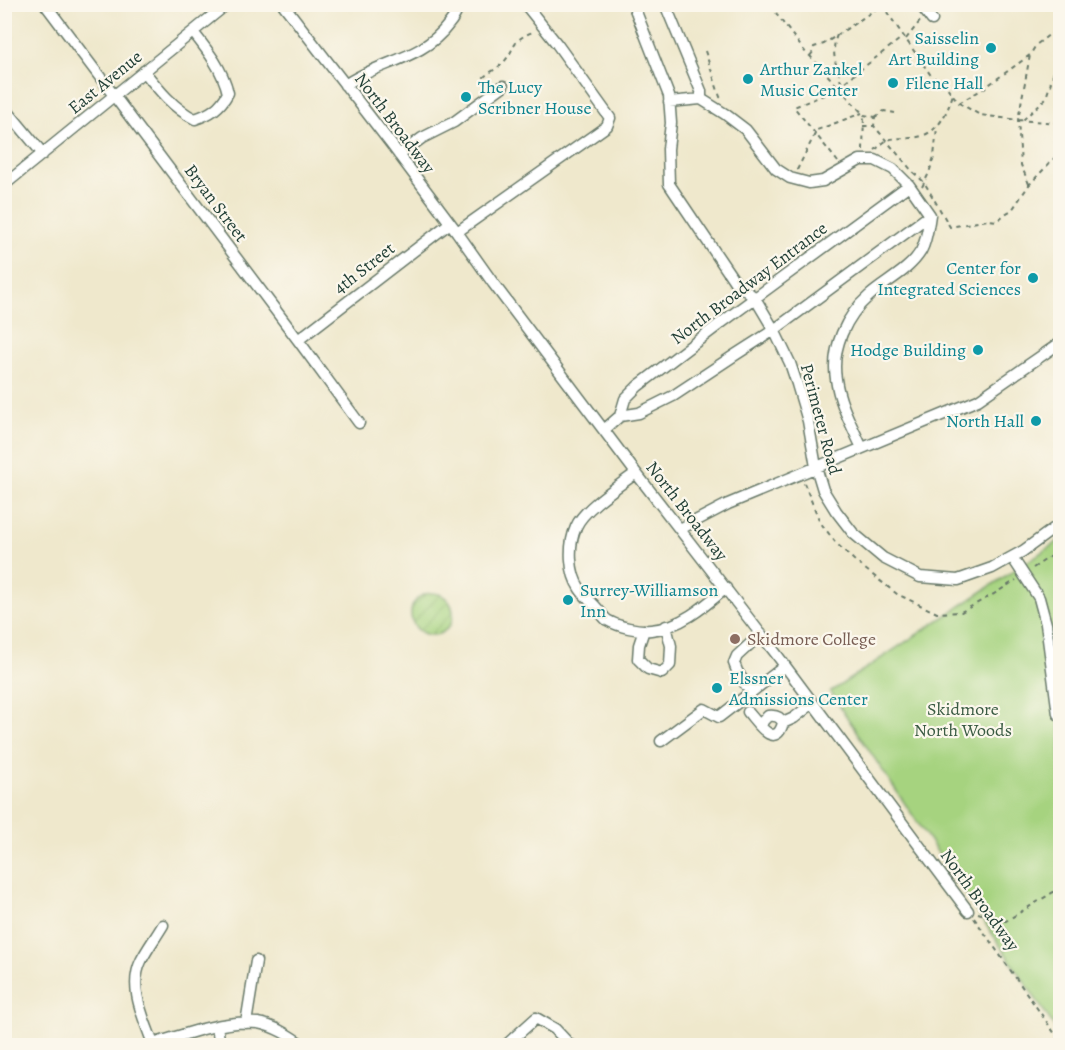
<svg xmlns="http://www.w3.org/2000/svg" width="1065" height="1050" viewBox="0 0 1065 1050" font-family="Alegreya,serif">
	<defs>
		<pattern id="garden-furrows" width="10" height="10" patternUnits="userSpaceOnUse" patternTransform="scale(1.5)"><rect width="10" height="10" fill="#a6d37f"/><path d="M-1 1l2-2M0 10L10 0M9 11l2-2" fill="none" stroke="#8eb66e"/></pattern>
	</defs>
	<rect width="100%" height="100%" fill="#fbf7ec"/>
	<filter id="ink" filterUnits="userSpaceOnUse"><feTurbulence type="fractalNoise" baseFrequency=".0167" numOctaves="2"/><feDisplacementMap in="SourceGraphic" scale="12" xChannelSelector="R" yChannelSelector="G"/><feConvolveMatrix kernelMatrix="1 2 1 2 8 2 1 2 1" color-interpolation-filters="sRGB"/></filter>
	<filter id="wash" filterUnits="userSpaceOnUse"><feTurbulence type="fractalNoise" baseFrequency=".008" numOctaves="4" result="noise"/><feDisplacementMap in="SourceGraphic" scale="24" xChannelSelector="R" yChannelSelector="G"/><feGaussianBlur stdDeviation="1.35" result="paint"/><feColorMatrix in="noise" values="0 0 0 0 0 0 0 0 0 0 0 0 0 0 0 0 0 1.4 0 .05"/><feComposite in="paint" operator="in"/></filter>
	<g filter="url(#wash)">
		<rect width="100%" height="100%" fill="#efe8cc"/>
		<path fill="#a6d37f" stroke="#62885a" stroke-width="1.5" d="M1060,540V1035L830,692Z"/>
		<path fill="url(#garden-furrows)" stroke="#62885a" stroke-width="1.5" d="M411 614a21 21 0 1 1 42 0a21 21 0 1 1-42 0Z"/>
	</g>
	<g filter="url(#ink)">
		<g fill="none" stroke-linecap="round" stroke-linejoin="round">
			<defs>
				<path id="minor" d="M45,4L298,340L359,423
					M283,4L391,144L457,232L493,283L636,473L777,655L968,911
					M633,4L669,96L671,123L668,149L669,184L735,282L755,298L774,330L790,363L797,384L808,421L816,467L823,490L836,511L853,533L883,558L920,577L958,580L992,568L1023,551L1060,524
					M665,4L701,91V99
					M920,4L932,20
					M144,71C158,89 174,109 195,119C210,114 220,108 228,93C223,70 208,51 193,32
					M345,85C379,61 422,60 448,25C454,18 457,13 459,4
					M669,102L701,99L725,114L746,130L776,169L790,178L809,183L823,181L860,160H875L893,169L909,185L930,215C928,227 927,240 921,251C909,271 886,281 869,296C846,316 831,348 836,379C839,403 852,426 862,448
					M4,107L43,154
					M399,155L422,138L454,122L503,86
					M4,185L227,4
					M457,232L607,126L610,118L557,44L525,4
					M298,340L450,223
					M620,416L639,413L673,396L735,355L774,330L930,215
					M604,430L620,416L625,399L638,386L721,323L909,185
					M636,473C620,485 583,509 576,527C568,545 569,573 580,589C584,595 590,601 595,606C599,610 603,617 607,620C619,627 638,631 651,630C680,628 705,606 726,588
					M680,529L728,504L978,400L1060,343
					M1012,557L1039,598L1046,624L1058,714
					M644,630L639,645L638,659L648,669L662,673L670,665L671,646L666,626
					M751,693L737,671L734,663L737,656L761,634
					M748,712C757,722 775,751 783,723L794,718L813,703
					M761,727L763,721L768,716C775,715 780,716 783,723
					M661,741L704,709L719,717L785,666
					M246,1023L256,961
					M217,1026L220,1046
					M4,1040L6,1046
					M153,1044C144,1018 128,988 141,961C147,949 156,937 163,925
					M147,1046C179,1036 224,1019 258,1023C275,1026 290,1036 304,1046
					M505,1046L536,1018L555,1029L571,1046"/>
			</defs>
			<use href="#minor" stroke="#687969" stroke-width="13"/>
			<path stroke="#687969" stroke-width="2" stroke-dasharray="4.5 4.5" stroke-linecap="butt" d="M774,4L777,15L806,53L810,56L864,115L875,117L874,126L913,172L924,182L950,227L988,220L997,221L1005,214L1012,210L1029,185L1060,152
				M837,35C830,52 837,68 842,85
				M906,39L921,20
				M705,51L720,97L722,99
				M810,56L813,52L814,47L824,44L882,5L932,77L943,82L959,103L980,115L1018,120L1060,123
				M486,85L482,79C488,72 496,70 502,64C516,50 510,40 533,32
				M838,87L904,36
				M959,103L983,89L1030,55L1036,45L1060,26
				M875,117L884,111L895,113
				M1023,120L1046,98L1056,65
				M863,126H874
				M863,150L864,115
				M875,150C879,147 882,143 886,141C893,137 902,139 910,138C936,137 946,117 953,94
				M838,162L794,107L839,89
				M797,170L817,130L862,113
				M1029,184L1021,165L1018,120L1030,55
				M922,187L929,173L934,157L937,127
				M804,483L820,522L836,543L856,562L897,594L937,613L961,612L994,594L1016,580
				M1033,568L1060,550
				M978,913L1006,921L1060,888
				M974,918L1060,1041"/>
			<use href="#minor" stroke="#fff" stroke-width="10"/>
		</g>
	</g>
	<g fill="#0f9aa8" stroke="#fbf7ec" stroke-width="2">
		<circle cx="991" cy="48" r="6"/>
		<circle cx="748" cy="79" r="6"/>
		<circle cx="893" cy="83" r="6"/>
		<circle cx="466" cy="97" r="6"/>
		<circle cx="1033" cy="278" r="6"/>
		<circle cx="978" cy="350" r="6"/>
		<circle cx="1036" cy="421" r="6"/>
		<circle cx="568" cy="600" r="6"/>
		<circle cx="717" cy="688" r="6"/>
	</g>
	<circle fill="#8d6e63" stroke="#fbf7ec" stroke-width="2" cx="735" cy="639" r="6"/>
	<g text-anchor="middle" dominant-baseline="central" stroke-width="4.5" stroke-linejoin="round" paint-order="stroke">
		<g font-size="18" fill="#0d838f" stroke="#fbf7ec" text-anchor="start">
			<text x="979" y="38" text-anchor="end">Saisselin<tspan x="979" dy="21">Art Building</tspan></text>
			<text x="760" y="69">Arthur Zankel<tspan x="760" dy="21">Music Center</tspan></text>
			<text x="905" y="83">Filene Hall</text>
			<text x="478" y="87">The Lucy<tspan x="478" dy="21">Scribner House</tspan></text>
			<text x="1021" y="268" text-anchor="end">Center for<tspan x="1021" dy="21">Integrated Sciences</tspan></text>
			<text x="966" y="350" text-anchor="end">Hodge Building</text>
			<text x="1024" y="421" text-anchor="end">North Hall</text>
			<text x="580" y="590">Surrey-Williamson<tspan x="580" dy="21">Inn</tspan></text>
			<text x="729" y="678">Elssner<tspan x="729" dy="21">Admissions Center</tspan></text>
		</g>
		<g font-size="18" fill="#1f3d34" stroke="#fbf7ec">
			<text transform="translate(105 82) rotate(-39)">East Avenue</text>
			<text transform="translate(395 123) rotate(53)">North Broadway</text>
			<text transform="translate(216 203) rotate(53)">Bryan Street</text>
			<text transform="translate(364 268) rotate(-38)">4th Street</text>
			<text transform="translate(749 283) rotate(-37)">North Broadway Entrance</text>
			<text transform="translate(821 419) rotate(75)">Perimeter Road</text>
			<text transform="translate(687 511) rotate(52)">North Broadway</text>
			<text transform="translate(980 900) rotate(54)">North Broadway</text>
		</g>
		<g font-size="18" fill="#785e54" stroke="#fbf7ec" text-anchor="start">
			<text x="747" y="639">Skidmore College</text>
		</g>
		<g font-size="18" fill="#3a5b43" stroke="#fbf7ec">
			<text x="963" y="709">Skidmore<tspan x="963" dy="21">North Woods</tspan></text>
		</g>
	</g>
	<rect width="1065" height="1050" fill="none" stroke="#fbf7ec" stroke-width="24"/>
</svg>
